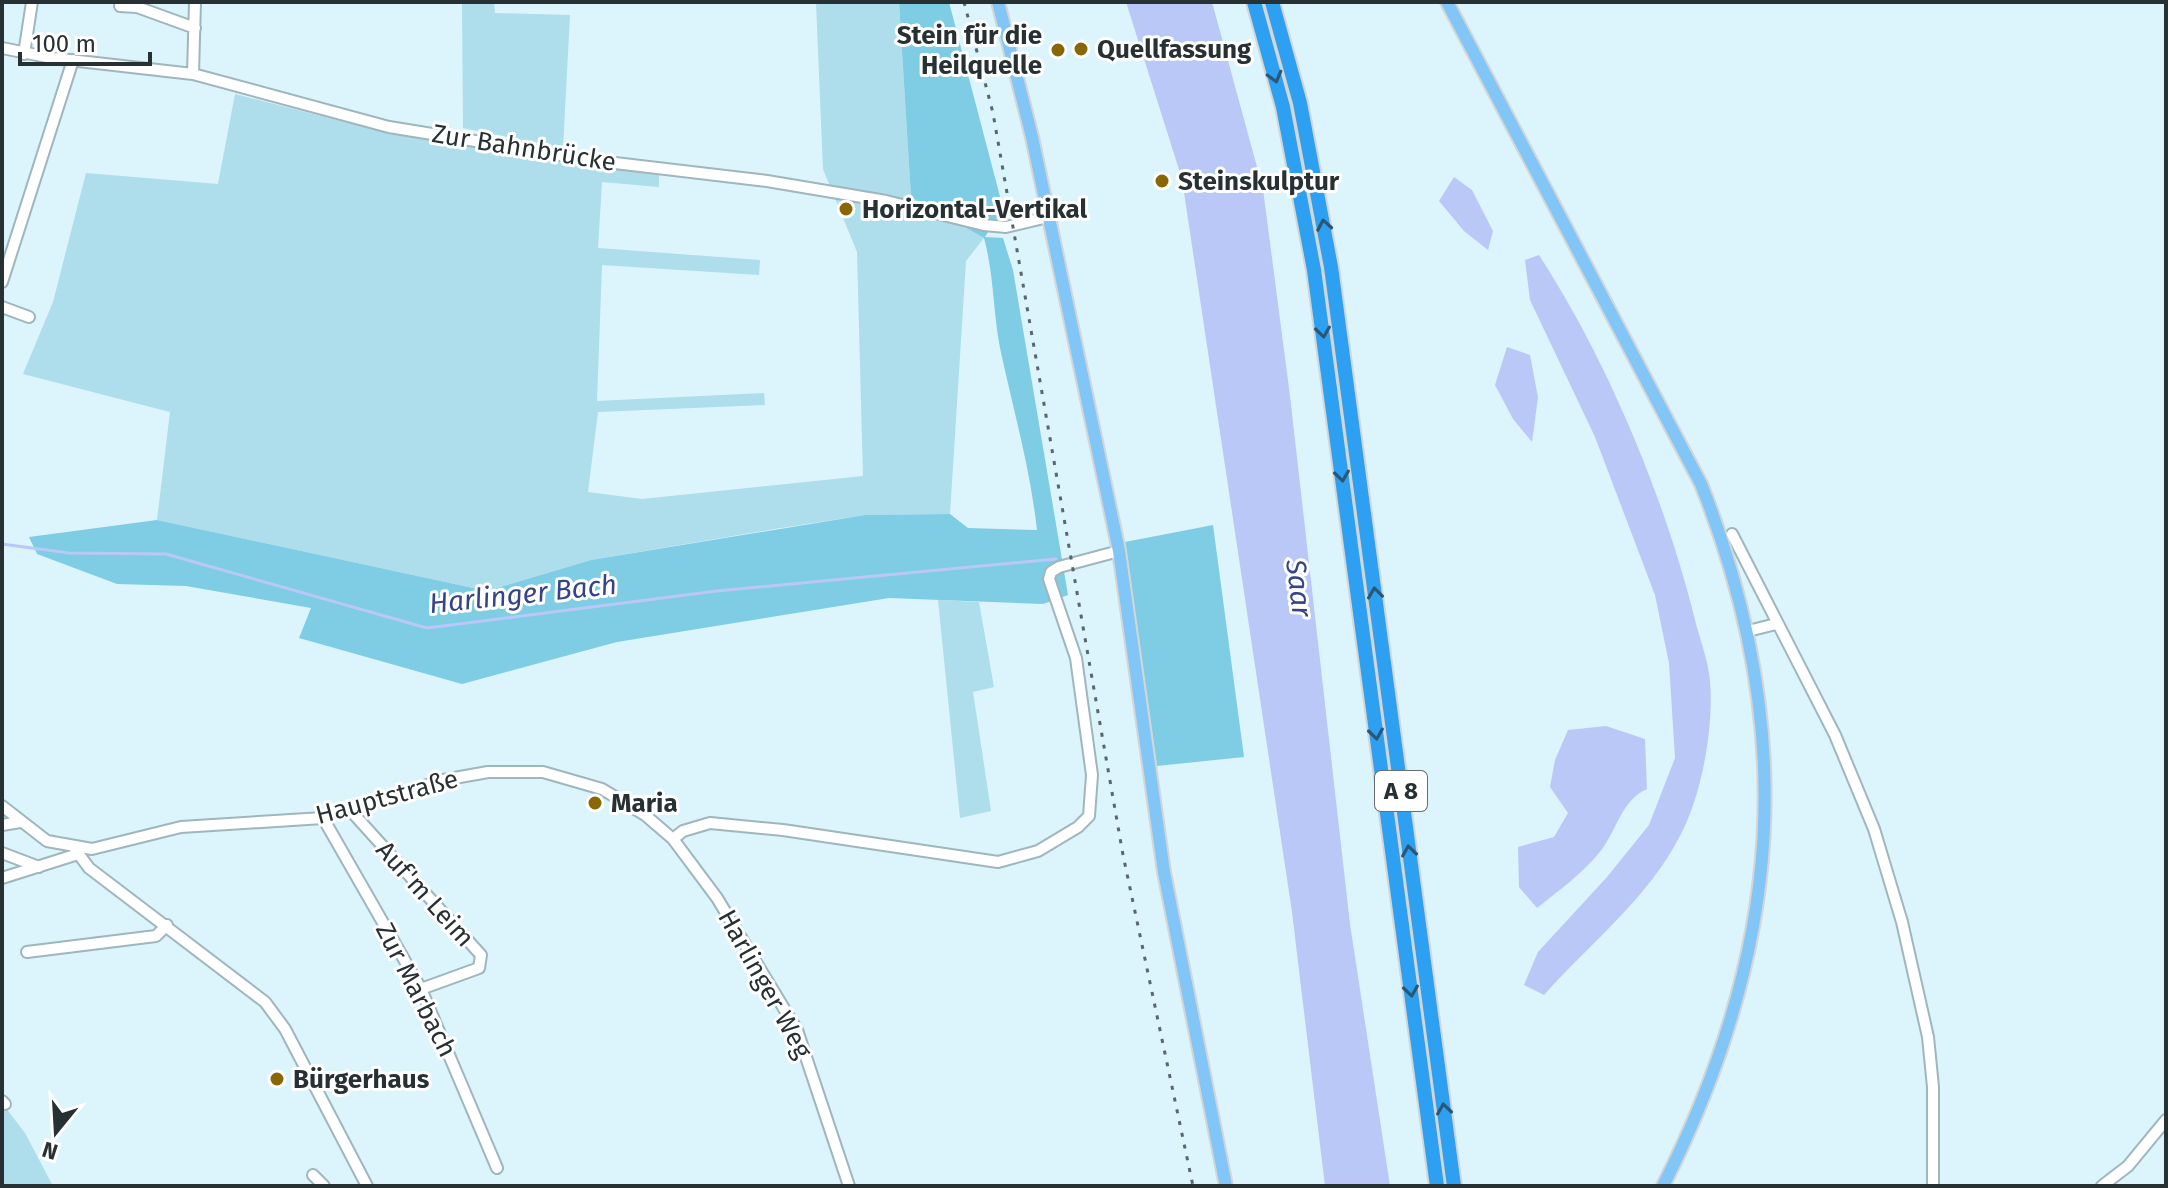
<svg xmlns="http://www.w3.org/2000/svg" width="2168" height="1188" viewBox="0 0 2168 1188" font-family="'Fira Sans',sans-serif">
	<rect width="100%" height="100%" fill="#dcf4fb"/>
	<path fill="#aeddeb" d="M462,2H494L495,13L570,15L563,148L463,128Z
		M816,2H899L911,197L984,238L966,261L950,514L865,515L775,529L591,560L487,591L157,520L170,412L23,374L53,302L86,173L218,184L235,94L391,134L659,170V187L602,182L598,248L760,260L759,275L602,265L597,401L764,393L765,405L598,412L588,492L642,499L863,476L857,252L823,169Z
		M938,600L979,602L994,687L973,692L991,811L960,818Z
		M2,1103L25,1133L53,1186H2Z"/>
	<path fill="#7ecde4" d="M899,2H949L1003,208L985,237L1003,238L1013,270L1068,595L1043,604L889,598L617,642L462,684L299,638L311,608L186,586L117,584L37,554L29,537L157,520L487,591L591,560L865,515L950,514L968,528L1037,530C1030,467 1013,409 1000,348C993,311 994,275 984,238L911,197Z
		M1213,525L1244,757L1157,766L1125,542Z"/>
	<path fill="#bac8f7" d="M1126,2H1212L1263,189L1290,396L1350,924L1390,1186H1325L1292,912L1182,179Z
		M1454,177L1472,190L1493,231L1488,250L1464,231L1439,201Z
		M1539,255C1606,358 1664,496 1694,616C1699,637 1708,659 1710,681C1714,726 1702,794 1681,834C1648,899 1591,942 1544,995L1524,985L1538,952L1607,877L1649,825L1675,758L1669,663L1655,595L1595,437L1530,300L1525,260Z
		M1507,347L1530,355L1538,397L1532,442L1513,419L1495,385Z
		M1606,726L1645,739L1647,789C1620,801 1617,832 1599,853C1581,875 1558,891 1537,908L1519,887L1518,847L1554,837L1568,813L1550,787L1555,760L1568,730Z"/>
	<g fill="none" stroke-linecap="round" stroke-linejoin="round">
		<path stroke="#bac8f7" stroke-width="3" d="M2,544L69,553L166,554L427,628L717,591L1056,559"/>
		<defs>
			<path id="minor" d="M120,6L137,7L195,28
				M2,48L52,58L193,74L389,127L598,161L767,181L886,201L984,225L1006,227L1048,217
				M24,54L32,2
				M193,74L195,2
				M2,282L73,60
				M2,307L29,317
				M1732,534L1835,735L1874,829L1902,922L1928,1037L1933,1087V1186
				M1748,631L1776,624
				M2,806L47,841L92,849L181,827L323,818L443,780L488,772H543L602,789L645,815L673,839L717,898L797,1030L849,1186
				M351,811L481,955L479,968L421,989
				M323,818L421,989L497,1168
				M2,825L20,822
				M673,839L683,831L710,823L783,830L998,862L1038,851L1078,827L1089,816L1092,775L1076,658L1049,579L1051,572L1059,567L1119,551
				M75,849L89,868L265,1002L285,1029L367,1186
				M2,853L39,867
				M2,878L78,854
				M27,952L156,936L167,925
				M2,1101L5,1104
				M313,1175L324,1186
				M2102,1186L2128,1166L2166,1120"/>
			<path id="major" d="M998,2L1032,137L1119,551L1164,872L1226,1186
				M1447,2L1701,484C1799,731 1782,951 1663,1186"/>
			<path id="highway" d="M1254,2L1283,107L1314,270L1437,1186
				M1272,2L1300,103L1331,267L1454,1186"/>
		</defs>
		<use href="#minor" stroke="#9fb6bd" stroke-width="14"/>
		<use href="#major" stroke="#d4d6d6" stroke-width="16"/>
		<use href="#highway" stroke="#d4d6d6" stroke-width="18"/>
		<use href="#minor" stroke="#fff" stroke-width="10"/>
		<use href="#major" stroke="#82c6f7" stroke-width="12"/>
		<use href="#highway" stroke="#2ea0f1" stroke-width="14"/>
		<path stroke="#59676a" stroke-width="3" stroke-dasharray="4 8" stroke-linecap="butt" d="M964,2L993,113L1123,855L1193,1186"/>
	</g>
	<defs><path id="oneway-chevron" d="M-2-3.5L2.5 0L-2 3.5" fill="none" stroke-width="1.6" stroke-linecap="round" stroke-linejoin="round" transform="scale(2)"/></defs>
	<g stroke="#295876">
		<use href="#oneway-chevron" transform="translate(1275 77) rotate(75)"/>
		<use href="#oneway-chevron" transform="translate(1324 225) rotate(-100)"/>
		<use href="#oneway-chevron" transform="translate(1323 332) rotate(82)"/>
		<use href="#oneway-chevron" transform="translate(1342 476) rotate(82)"/>
		<use href="#oneway-chevron" transform="translate(1375 593) rotate(-97)"/>
		<use href="#oneway-chevron" transform="translate(1376 734) rotate(82)"/>
		<use href="#oneway-chevron" transform="translate(1409 851) rotate(-98)"/>
		<use href="#oneway-chevron" transform="translate(1411 991) rotate(82)"/>
		<use href="#oneway-chevron" transform="translate(1444 1109) rotate(-98)"/>
	</g>
	<g fill="#8a6705" stroke="#fff" stroke-width="3">
		<circle cx="1081" cy="49" r="8"/>
		<circle cx="1058" cy="50" r="8"/>
		<circle cx="1162" cy="181" r="8"/>
		<circle cx="846" cy="209" r="8"/>
		<circle cx="595" cy="803" r="8"/>
		<circle cx="277" cy="1079" r="8"/>
	</g>
	<g text-anchor="middle" dominant-baseline="central" stroke-width="6" stroke-linejoin="round" paint-order="stroke">
		<rect fill="#fff" stroke="#686f70" stroke-width="2" x="1375" y="771" width="52" height="40" rx="6"/>
		<g font-size="24" font-weight="bold" fill="#273133">
			<text x="1401" y="791">A 8</text>
		</g>
		<g font-size="26" font-weight="bold" fill="#273133" stroke="#fff" text-anchor="start">
			<text x="1042" y="35" text-anchor="end">Stein für die<tspan x="1042" dy="30">Heilquelle</tspan></text>
			<text x="1097" y="49">Quellfassung</text>
			<text x="1178" y="181">Steinskulptur</text>
			<text x="862" y="209">Horizontal-Vertikal</text>
			<text x="611" y="803">Maria</text>
			<text x="293" y="1079">Bürgerhaus</text>
		</g>
		<g font-size="26" fill="#273133" stroke="#fff">
			<text transform="translate(524 148) rotate(9)">Zur Bahnbrücke</text>
			<text transform="translate(387 797) rotate(-15)">Hauptstraße</text>
			<text transform="translate(425 894) rotate(48)">Auf'm Leim</text>
			<text transform="translate(765 984) rotate(61)">Harlinger Weg</text>
			<text transform="translate(416 990) rotate(63)">Zur Marbach</text>
		</g>
		<g font-size="28" font-style="italic" fill="#354488" stroke="#fff">
			<text transform="translate(1299 588) rotate(83)">Saar</text>
			<text transform="translate(523 594) rotate(-6)">Harlinger Bach</text>
		</g>
	</g>
	<rect width="2168" height="1188" fill="none" stroke="#273133" stroke-width="8"/>
	<g transform="translate(56 1132) rotate(198)" stroke="#ffffff" stroke-width="6" paint-order="stroke">
	<path d="M0-6L14 30L0 20L-14 30Z" fill="#273133"/>
	<text y="-12" font-size="22" font-weight="bold" text-anchor="middle" fill="#273133">N</text>
	</g>
	<path d="M20 52v12h130v-12" fill="none" stroke="#273133" stroke-width="4"/>
	<text x="32" y="52" font-size="24" fill="#273133" stroke="#ffffff" stroke-width="6" paint-order="stroke">100 m</text>
</svg>
